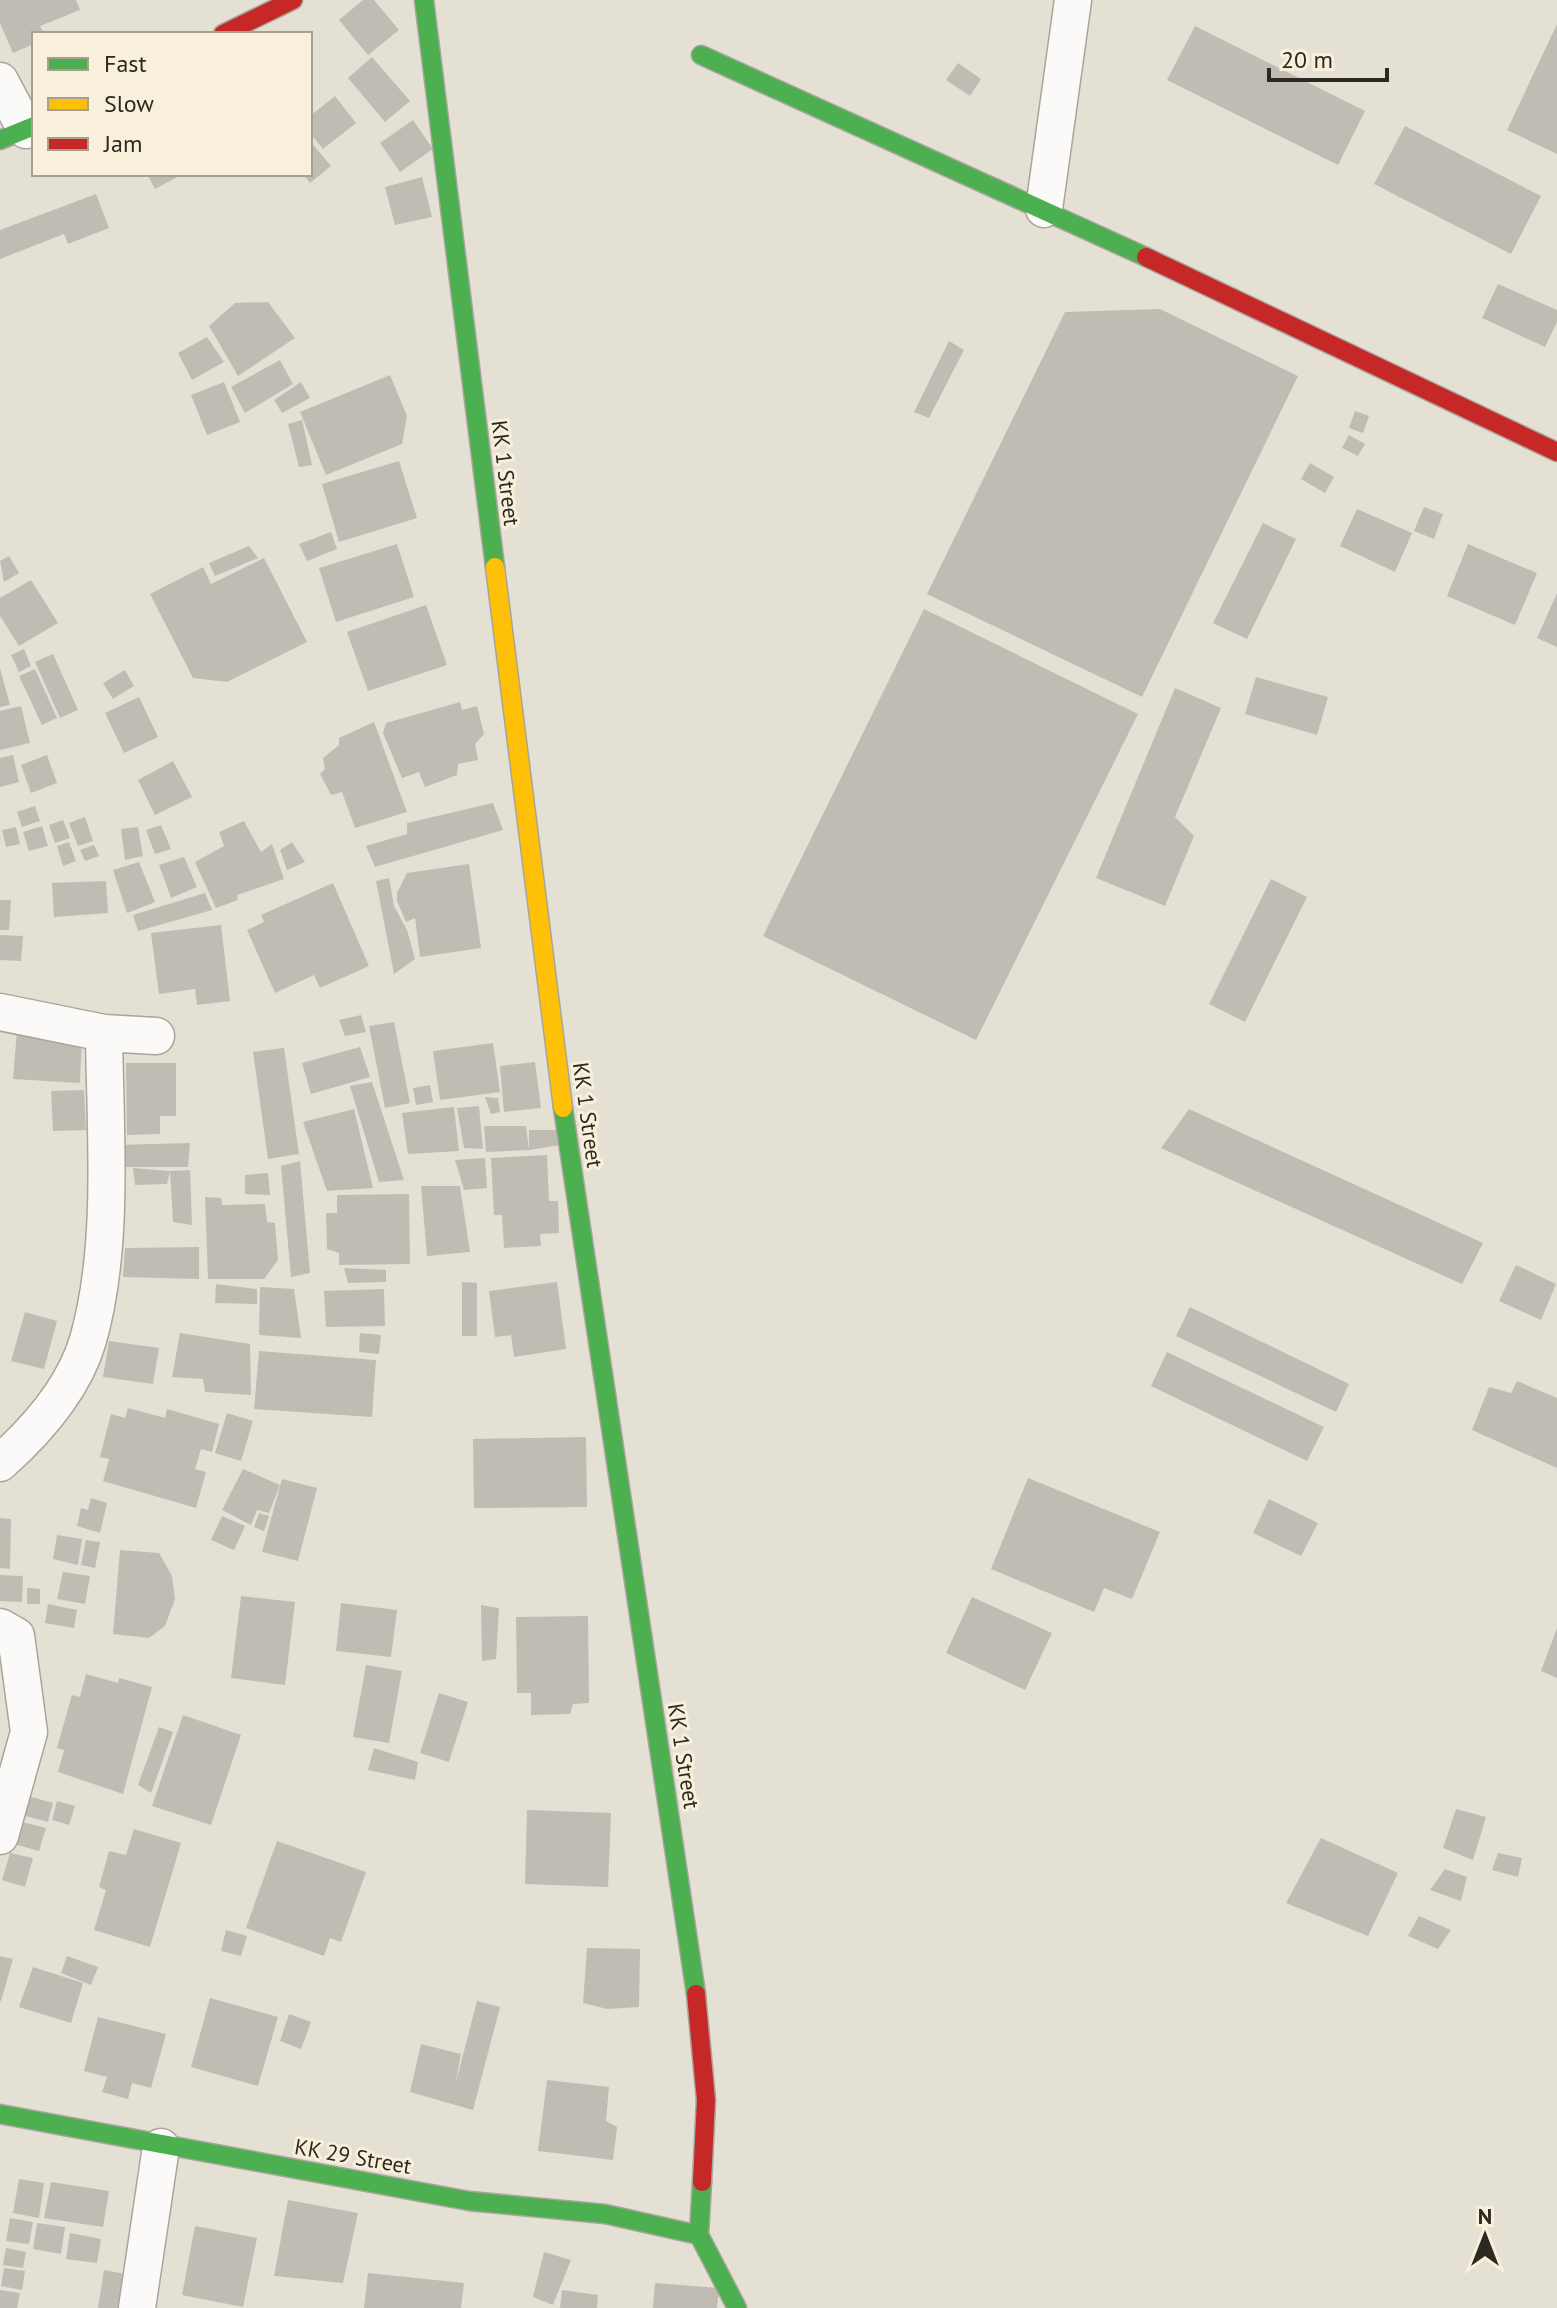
<svg xmlns="http://www.w3.org/2000/svg" width="1557" height="2308" viewBox="0 0 1557 2308" font-family="'PT Sans',sans-serif">
	<rect width="100%" height="100%" fill="#e5e0d4"/>
	<path fill="#c0bcb3" d="M0,0H76L80,10L40,26L44,34H34V44L13,53L0,23Z
		M363,0H374L399,30L368,55L339,20Z
		M1557,24V154L1507,130Z
		M1195,26L1365,111L1338,165L1167,80Z
		M372,57L410,101L385,122L348,78Z
		M958,63L981,79L970,96L946,80Z
		M335,96L356,123L323,149L310,133V116Z
		M413,120L433,149L400,172L380,143Z
		M1405,126L1541,196L1511,254L1374,184Z
		M310,141L331,166L310,183L303,174H310Z
		M147,174H183L155,189Z
		M422,177L432,217L395,225L385,187Z
		M96,194L109,228L68,244L64,234L0,259V230Z
		M1498,284L1557,310V322L1545,347L1482,318Z
		M268,302L295,338L238,376L209,326L235,303Z
		M1160,309L1298,376L1142,697L927,594L1065,312Z
		M207,337L224,362L192,380L178,353Z
		M949,341L964,350L929,418L914,412Z
		M280,360L293,384L245,413L231,387Z
		M390,375L407,416L402,444L326,475L300,412Z
		M224,382L240,422L207,435L191,395Z
		M301,382L310,398L282,413L274,400Z
		M1355,411L1369,416L1363,433L1349,428Z
		M302,420L312,465L299,467L288,424Z
		M1349,435L1365,444L1358,456L1342,448Z
		M399,461L417,518L339,542L322,484Z
		M1310,463L1334,477L1325,493L1301,479Z
		M1424,507L1443,514L1434,539L1414,531Z
		M1357,509L1412,533L1395,572L1340,546Z
		M1263,523L1296,539L1247,639L1213,623Z
		M331,532L337,549L307,561L299,544Z
		M397,544L414,597L336,622L319,568Z
		M1468,544L1537,573L1515,625L1447,596Z
		M249,546L258,558L215,576L209,563Z
		M9,556L19,573L4,582L0,561Z
		M264,558L307,642L227,682L193,678L150,594L203,567L211,584Z
		M31,580L58,623L19,646L0,616V598Z
		M1557,593V647L1537,638Z
		M426,605L447,665L368,691L347,632Z
		M924,609L1138,714L976,1040L763,936Z
		M24,649L31,666L19,672L11,655Z
		M53,654L78,710L60,718L35,662Z
		M0,668L10,705L0,707Z
		M35,669L57,718L42,725L19,676Z
		M125,670L134,686L113,699L103,683Z
		M1256,677L1328,697L1317,735L1245,714Z
		M1175,688L1221,708L1175,817L1194,836L1165,906L1096,878Z
		M139,697L158,737L124,753L105,713Z
		M460,702L462,710L477,706L484,734L475,744L478,760L458,764L457,775L425,787L419,772L402,778L383,733L386,723Z
		M21,706L30,743L0,750V711Z
		M374,722L407,812L355,828L342,792L331,795L320,774L325,769L323,758L339,745V738Z
		M13,755L19,782L0,787V758Z
		M47,755L57,783L31,793L21,765Z
		M173,761L192,797L155,815L138,780Z
		M493,803L503,830L375,867L366,846L407,834V823Z
		M35,806L40,821L22,827L17,812Z
		M85,817L93,841L78,846L69,823Z
		M63,820L70,838L55,843L49,825Z
		M244,821L261,852L272,844L284,879L237,895L238,900L216,908L195,862L224,846L219,832Z
		M161,825L171,849L155,854L146,830Z
		M42,826L48,846L29,851L23,832Z
		M16,827L20,844L6,847L2,830Z
		M138,827L143,856L125,860L121,829Z
		M69,842L76,861L63,866L57,846Z
		M292,842L305,862L287,870L280,850Z
		M94,845L99,856L85,861L80,850Z
		M184,857L197,887L171,898L159,865Z
		M139,862L155,902L127,913L113,870Z
		M469,864L481,948L420,957L415,918L406,922L397,901V893L407,873Z
		M389,878L394,906L407,930L415,959L394,974L376,881Z
		M1271,879L1307,897L1245,1022L1209,1004Z
		M106,881L108,913L54,917L52,883Z
		M333,883L369,966L320,988L314,975L275,993L247,930L264,922L261,915Z
		M205,893L212,910L138,931L133,915Z
		M0,900H11L9,930H0Z
		M221,925L230,1001L197,1005L195,989L159,994L151,933Z
		M0,935L23,936L21,961L0,960Z
		M361,1015L366,1032L345,1036L339,1020Z
		M394,1022L410,1103L385,1108L369,1026Z
		M17,1030L82,1034L80,1083L13,1079Z
		M493,1043L500,1092L440,1100L433,1051Z
		M360,1047L370,1077L311,1094L302,1063Z
		M284,1048L299,1154L268,1159L253,1052Z
		M535,1062L541,1108L504,1112L500,1066Z
		M126,1063H176V1116H160V1134L127,1135Z
		M372,1082L404,1180L379,1182L350,1086Z
		M430,1085L433,1102L416,1105L413,1088Z
		M84,1090L86,1130L53,1131L51,1091Z
		M485,1097L498,1098L500,1112L491,1114Z
		M479,1106L483,1149L464,1148L457,1108Z
		M454,1107L459,1151L408,1154L402,1113Z
		M354,1109L373,1188L327,1191L303,1122Z
		M1189,1109L1483,1243L1462,1284L1161,1148Z
		M484,1126H526L529,1150L486,1152Z
		M529,1130H559L561,1145L529,1150Z
		M190,1143L188,1167H115V1145Z
		M547,1155L549,1201H558L559,1233L540,1234L541,1246L504,1248L502,1215H494L491,1158Z
		M485,1158L487,1188L464,1190L455,1160Z
		M300,1161L310,1273L291,1277L281,1166Z
		M133,1168L170,1171L167,1184L135,1185Z
		M190,1170L192,1225L173,1222L170,1171Z
		M268,1173L270,1195L245,1194V1175Z
		M421,1186H460L470,1252L427,1256Z
		M409,1194L410,1264L339,1265V1253L327,1249L326,1213H337V1195Z
		M205,1197L221,1198L222,1205L265,1204L267,1222L275,1223L278,1260L264,1279H208Z
		M199,1247V1279L123,1277L125,1248Z
		M1516,1265L1556,1284L1541,1320L1499,1301Z
		M344,1268L386,1270V1282L348,1283Z
		M462,1282L477,1283V1336H462Z
		M557,1282L566,1349L514,1357L511,1335L495,1337L489,1291Z
		M216,1284L257,1289V1304L215,1303Z
		M260,1287L294,1289L301,1338L259,1335Z
		M384,1289L385,1326L326,1327L324,1291Z
		M1190,1307L1349,1384L1336,1412L1176,1336Z
		M25,1312L57,1321L44,1369L11,1361Z
		M180,1333L250,1344L251,1395L205,1392L203,1379L172,1377Z
		M360,1333L381,1335L379,1354L359,1352Z
		M109,1341L159,1348L153,1384L103,1377Z
		M259,1351L376,1360L372,1417L254,1409Z
		M1167,1352L1324,1427L1307,1461L1151,1386Z
		M1517,1381L1557,1398V1468L1472,1430L1489,1387L1511,1393Z
		M128,1408L165,1418L167,1409L219,1424L212,1452L201,1449L195,1469L206,1472L196,1508L103,1481L109,1459L100,1457L111,1414L125,1418Z
		M227,1413L253,1421L241,1461L215,1453Z
		M586,1437L587,1507L474,1508L473,1439Z
		M243,1469L280,1485L269,1513L257,1510L251,1525L222,1510Z
		M1028,1478L1160,1532L1132,1599L1104,1588L1094,1612L991,1569Z
		M282,1479L317,1488L298,1561L262,1552Z
		M91,1498L107,1503L100,1533L77,1526L81,1508L88,1510Z
		M1269,1499L1318,1523L1301,1556L1253,1533Z
		M259,1513L269,1516L264,1531L254,1527Z
		M222,1516L245,1526L234,1550L211,1540Z
		M0,1518L11,1519L10,1569L0,1568Z
		M57,1535L82,1539L78,1565L53,1559Z
		M86,1540L100,1542L95,1568L81,1565Z
		M120,1550L159,1553L172,1576L175,1599L165,1626L149,1638L113,1634Z
		M63,1572L90,1576L85,1604L57,1599Z
		M0,1575L23,1576L22,1602L0,1601Z
		M27,1588L40,1589V1604H27Z
		M241,1596L295,1602L285,1685L231,1678Z
		M972,1597L1052,1633L1025,1690L946,1653Z
		M341,1603L397,1610L391,1657L336,1651Z
		M48,1604L77,1610L74,1628L45,1623Z
		M481,1605L499,1608L496,1659L482,1661Z
		M588,1616L589,1703L573,1704L570,1714L531,1715V1693H517L516,1617Z
		M1557,1628V1678L1541,1671Z
		M366,1665L402,1671L389,1743L353,1737Z
		M86,1674L118,1683L119,1678L152,1687L123,1794L58,1772L64,1750L57,1748L72,1695L80,1697Z
		M439,1693L468,1702L449,1762L420,1753Z
		M183,1715L241,1735L211,1825L152,1806Z
		M159,1727L173,1732L151,1793L138,1785Z
		M374,1748L418,1762L415,1780L368,1770Z
		M28,1796L53,1803L48,1822L22,1815Z
		M57,1801L75,1806L69,1825L52,1820Z
		M1456,1809L1486,1817L1473,1860L1443,1848Z
		M527,1810L611,1813L608,1887L525,1884Z
		M18,1821L46,1828L39,1851L11,1843Z
		M134,1829L181,1843L150,1947L94,1930L106,1890L99,1887L109,1851L126,1855Z
		M1321,1838L1398,1873L1368,1936L1286,1903Z
		M277,1841L366,1872L341,1942L330,1938L324,1956L246,1928Z
		M10,1853L33,1858L25,1887L2,1880Z
		M1498,1853L1522,1858L1518,1877L1492,1870Z
		M1445,1869L1467,1877L1461,1901L1430,1890Z
		M1419,1916L1451,1930L1438,1949L1408,1936Z
		M226,1930L247,1936L241,1956L221,1951Z
		M587,1948L640,1949L639,2007L607,2009L583,2003Z
		M0,1956L13,1959L1,2001H0Z
		M67,1956L98,1967L91,1985L61,1973Z
		M33,1967L83,1983L71,2023L19,2007Z
		M210,1998L278,2017L258,2086L191,2067Z
		M477,2001L500,2007L473,2110L410,2092L421,2044L461,2054L455,2086Z
		M289,2014L311,2022L301,2049L280,2041Z
		M98,2017L166,2034L151,2088L132,2083L128,2099L102,2092L107,2077L84,2071Z
		M547,2080L609,2087L606,2121L617,2127L613,2160L538,2151Z
		M19,2179L44,2183L39,2218L13,2213Z
		M51,2182L109,2191L103,2227L44,2218Z
		M288,2200L358,2213L343,2283L274,2276Z
		M10,2218L33,2222L29,2244L6,2241Z
		M37,2223L65,2227L61,2254L33,2249Z
		M195,2226L257,2238L243,2307L182,2295Z
		M70,2233L101,2239L97,2263L66,2259Z
		M6,2248L26,2252L23,2268L3,2265Z
		M544,2252L571,2260L553,2305L533,2297Z
		M4,2268L25,2271L22,2290L1,2286Z
		M104,2270L125,2274L120,2308H98Z
		M368,2273L464,2283L461,2308H364Z
		M655,2283L719,2288L717,2308H653Z
		M0,2290L20,2293L17,2308H0Z
		M562,2290L598,2295L597,2308H560Z"/>
	<g fill="none" stroke-linecap="round" stroke-linejoin="round">
		<defs>
			<path id="street" d="M0,81L26,130
				M1044,209L1073,0
				M0,1012L104,1033L156,1036
				M0,1463C36,1431 74,1388 88,1340C115,1245 105,1131 104,1033
				M0,1627L16,1636L29,1732L0,1836
				M137,2308L161,2147"/>
			<path id="fast" d="M424,0L495,567
				M701,55L1146,257
				M0,140L34,126
				M563,1108L696,1994
				M0,2114L469,2201L605,2214L699,2235
				M702,2182L699,2235L737,2308"/>
			<path id="slow" d="M495,567L563,1108"/>
			<path id="jam" d="M223,34L293,0
				M1146,257L1557,452
				M696,1994L706,2100L702,2182"/>
		</defs>
		<use href="#street" stroke="#a9a59c" stroke-width="39"/>
		<use href="#fast" stroke="#a9a59c" stroke-width="21"/>
		<use href="#slow" stroke="#a9a59c" stroke-width="21"/>
		<use href="#jam" stroke="#a9a59c" stroke-width="21"/>
		<use href="#street" stroke="#fbfaf9" stroke-width="36"/>
		<use href="#fast" stroke="#4caf50" stroke-width="18"/>
		<use href="#slow" stroke="#ffc107" stroke-width="18"/>
		<use href="#jam" stroke="#c62828" stroke-width="18"/>
	</g>
	<g text-anchor="middle" dominant-baseline="central" stroke-width="6" stroke-linejoin="round" paint-order="stroke">
		<g font-size="22" fill="#2c2921" stroke="#f9f0db">
			<text transform="translate(506 473) rotate(83)">KK 1 Street</text>
			<text transform="translate(588 1115) rotate(82)">KK 1 Street</text>
			<text transform="translate(684 1756) rotate(81)">KK 1 Street</text>
			<text transform="translate(353 2156) rotate(10)">KK 29 Street</text>
		</g>
	</g>
	<rect x="32" y="32" width="280" height="144" fill="#f9f0db" stroke="#a7a091" stroke-width="2"/>
	<rect x="48" y="58" width="40" height="12" fill="#4caf50" stroke="#a7a091" stroke-width="2"/>
	<text x="104" y="72" font-size="24" fill="#2c2921">Fast</text>
	<rect x="48" y="98" width="40" height="12" fill="#ffc107" stroke="#a7a091" stroke-width="2"/>
	<text x="104" y="112" font-size="24" fill="#2c2921">Slow</text>
	<rect x="48" y="138" width="40" height="12" fill="#c62828" stroke="#a7a091" stroke-width="2"/>
	<text x="104" y="152" font-size="24" fill="#2c2921">Jam</text>
	<g transform="translate(1485 2236)" stroke="#f9f0db" stroke-width="6" paint-order="stroke">
	<path d="M0-6L14 30L0 20L-14 30Z" fill="#2c2921"/>
	<text y="-12" font-size="22" font-weight="bold" text-anchor="middle" fill="#2c2921">N</text>
	</g>
	<path d="M1269 68v12h118v-12" fill="none" stroke="#2c2921" stroke-width="4"/>
	<text x="1281" y="68" font-size="24" fill="#2c2921" stroke="#f9f0db" stroke-width="6" paint-order="stroke">20 m</text>
</svg>
